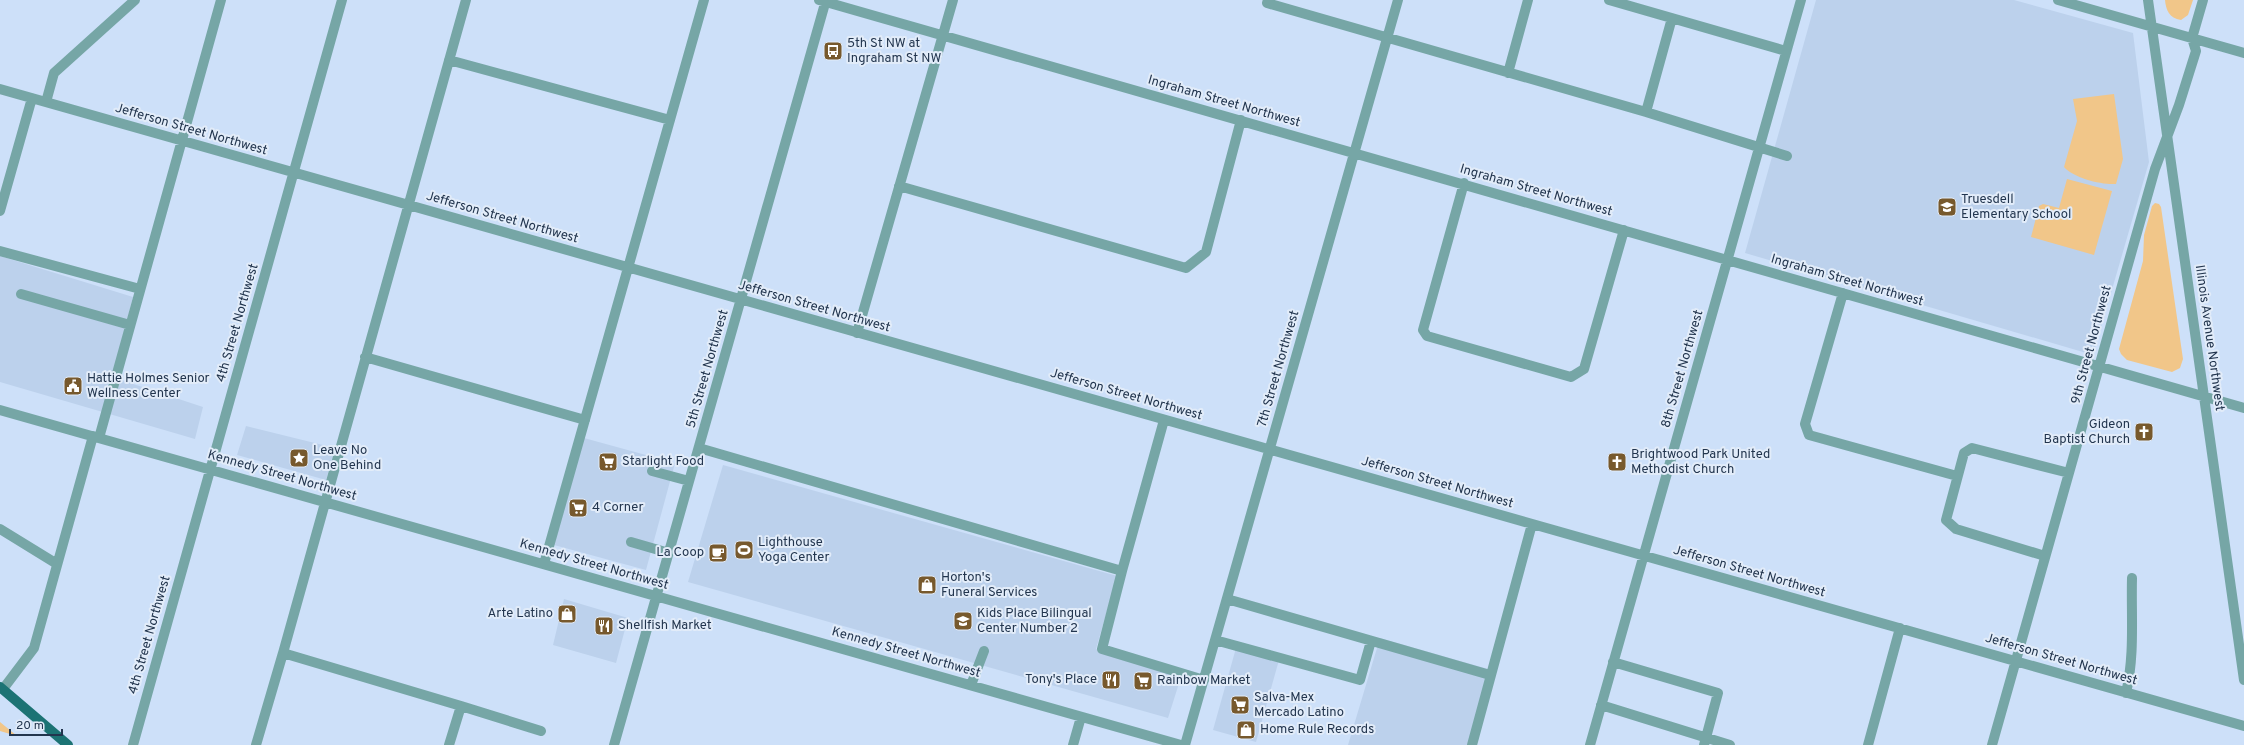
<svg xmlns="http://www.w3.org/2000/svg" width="2244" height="745" viewBox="0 0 2244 745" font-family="Overpass,sans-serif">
	<rect width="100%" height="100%" fill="#cde0f9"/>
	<path fill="#bcd1ec" d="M1816,0H2014L2133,33L2149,162L2093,355L1745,253Z
		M0,256L133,297L112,377L203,407L195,439L0,382Z
		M246,426L335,448L326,480L237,455Z
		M584,438L675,463L646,570L554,545Z
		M723,465L1117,576L1096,649L1181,677L1168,718L688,582Z
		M564,599L628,618L616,663L553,645Z
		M1380,638L1495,671L1475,745H1348Z
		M1236,648L1279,660L1256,742L1213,730Z"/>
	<path fill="#f1c689" d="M2165,0H2193L2188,15L2181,20C2169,18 2166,10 2165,0Z
		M2114,94L2123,159L2116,184C2101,185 2074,178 2064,167L2077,121L2073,99Z
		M2067,179L2112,191L2094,255L2031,237L2039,206L2043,204L2059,208Z
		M2155,203L2159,204L2161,207L2183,359L2180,368L2172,372L2127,360L2121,354L2119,349L2143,261L2144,235L2152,206Z
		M0,722L17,736L0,731Z"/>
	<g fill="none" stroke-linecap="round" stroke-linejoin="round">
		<path stroke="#76a6a6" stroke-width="10" d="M819,0L2244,408
			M1268,0L1267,3L1646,112L1787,156
			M1609,0L1786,51
			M2058,0L2244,53
			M2148,0L2244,680
			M449,60L670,120
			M1508,73L1528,0
			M0,89L2244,726
			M46,102L54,73L135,0
			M1646,112L1672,18
			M1464,183L1423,330L1427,336L1571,377L1584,369L1624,230
			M899,186L1186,268L1206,252L1241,120
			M0,211L32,98
			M0,251L140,289
			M1843,293L1805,424L1809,435L1957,476
			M21,294L130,325
			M857,333L953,0
			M365,357L585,420
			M0,410L1181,745
			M99,438L221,0
			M699,448L1122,571L1164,420
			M652,471L689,481
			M0,529L57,564
			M631,542L669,553
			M2045,556L1956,529L1946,520L1964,453L1972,448L2069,473
			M544,564L704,0
			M1122,571L1102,649L1204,680
			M1227,599L1490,675
			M1215,640L1360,680L1371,641
			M1613,662L1718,693L1704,745
			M971,685L984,651
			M3,689L34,648L93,436
			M2126,693C2135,655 2131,616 2132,578
			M1601,705L1730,745
			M461,706L541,731
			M133,745L342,0
			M256,745L283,653
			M449,745L461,706L283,653L466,0
			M614,745L826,0
			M1073,745L1081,717
			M1185,745L1398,0
			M1472,745L1532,524
			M1590,745L1801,0
			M1868,745L1900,628
			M1992,745L2155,169L2179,105L2196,51L2192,38L2203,0"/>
		<path stroke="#1c7374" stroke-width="10" d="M0,687L68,745"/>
	</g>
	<defs>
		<symbol id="bus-square" viewBox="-11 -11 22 22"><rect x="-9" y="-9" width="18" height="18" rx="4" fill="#77592d" stroke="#e2ecf9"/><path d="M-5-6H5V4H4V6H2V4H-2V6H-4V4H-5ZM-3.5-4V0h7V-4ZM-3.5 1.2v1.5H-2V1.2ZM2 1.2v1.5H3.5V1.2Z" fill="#fff"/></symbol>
		<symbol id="school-square" viewBox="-11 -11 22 22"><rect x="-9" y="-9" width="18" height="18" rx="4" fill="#77592d" stroke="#e2ecf9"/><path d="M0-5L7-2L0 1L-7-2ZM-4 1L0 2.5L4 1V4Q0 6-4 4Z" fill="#fff"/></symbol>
		<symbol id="civic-square" viewBox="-11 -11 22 22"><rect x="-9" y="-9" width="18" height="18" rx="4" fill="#77592d" stroke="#e2ecf9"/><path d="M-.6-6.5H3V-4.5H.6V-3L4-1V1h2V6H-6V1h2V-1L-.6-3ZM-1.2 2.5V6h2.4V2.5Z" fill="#fff"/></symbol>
		<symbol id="church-square" viewBox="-11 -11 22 22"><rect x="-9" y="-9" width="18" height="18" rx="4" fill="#77592d" stroke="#e2ecf9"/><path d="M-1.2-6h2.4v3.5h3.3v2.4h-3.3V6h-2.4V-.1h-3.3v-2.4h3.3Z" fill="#fff"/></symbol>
		<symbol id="sight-square" viewBox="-11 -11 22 22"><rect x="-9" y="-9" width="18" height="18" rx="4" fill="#77592d" stroke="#e2ecf9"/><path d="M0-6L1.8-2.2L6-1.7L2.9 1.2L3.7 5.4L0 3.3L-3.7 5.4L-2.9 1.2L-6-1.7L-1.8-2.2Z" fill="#fff"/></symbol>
		<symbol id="supermarket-square" viewBox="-11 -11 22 22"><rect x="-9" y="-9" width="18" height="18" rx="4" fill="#77592d" stroke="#e2ecf9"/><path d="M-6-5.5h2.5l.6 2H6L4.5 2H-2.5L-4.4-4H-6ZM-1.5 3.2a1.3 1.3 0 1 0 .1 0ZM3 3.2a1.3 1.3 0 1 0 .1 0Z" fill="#fff"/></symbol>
		<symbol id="stadium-square" viewBox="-11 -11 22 22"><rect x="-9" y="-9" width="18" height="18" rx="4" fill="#77592d" stroke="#e2ecf9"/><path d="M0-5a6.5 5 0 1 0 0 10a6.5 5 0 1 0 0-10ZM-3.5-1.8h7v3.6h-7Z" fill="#fff"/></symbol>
		<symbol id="cafe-square" viewBox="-11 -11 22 22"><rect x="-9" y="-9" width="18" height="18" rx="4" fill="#77592d" stroke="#e2ecf9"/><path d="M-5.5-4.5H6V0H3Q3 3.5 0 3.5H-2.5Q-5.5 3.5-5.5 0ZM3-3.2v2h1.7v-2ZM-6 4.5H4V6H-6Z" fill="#fff"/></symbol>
		<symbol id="shop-square" viewBox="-11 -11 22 22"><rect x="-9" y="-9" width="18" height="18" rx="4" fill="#77592d" stroke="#e2ecf9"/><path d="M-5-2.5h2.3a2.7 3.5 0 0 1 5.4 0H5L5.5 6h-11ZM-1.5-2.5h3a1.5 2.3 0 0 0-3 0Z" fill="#fff"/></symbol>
		<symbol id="restaurant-square" viewBox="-11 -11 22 22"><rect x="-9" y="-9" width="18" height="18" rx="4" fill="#77592d" stroke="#e2ecf9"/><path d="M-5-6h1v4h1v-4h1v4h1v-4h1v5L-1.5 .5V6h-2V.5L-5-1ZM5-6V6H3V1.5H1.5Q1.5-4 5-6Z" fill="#fff"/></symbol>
	</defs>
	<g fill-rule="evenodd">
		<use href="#bus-square" x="822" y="40" width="22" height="22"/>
		<use href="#school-square" x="1936" y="196" width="22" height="22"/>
		<use href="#civic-square" x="62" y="375" width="22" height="22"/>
		<use href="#church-square" x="2133" y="421" width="22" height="22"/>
		<use href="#sight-square" x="288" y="447" width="22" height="22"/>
		<use href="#supermarket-square" x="597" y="451" width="22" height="22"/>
		<use href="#church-square" x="1606" y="451" width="22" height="22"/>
		<use href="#supermarket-square" x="567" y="497" width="22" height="22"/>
		<use href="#stadium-square" x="733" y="539" width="22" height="22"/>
		<use href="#cafe-square" x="707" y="542" width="22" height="22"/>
		<use href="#shop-square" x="916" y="574" width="22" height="22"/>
		<use href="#shop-square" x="556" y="603" width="22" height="22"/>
		<use href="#school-square" x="952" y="610" width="22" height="22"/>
		<use href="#restaurant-square" x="593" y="615" width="22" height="22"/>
		<use href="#restaurant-square" x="1100" y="669" width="22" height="22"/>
		<use href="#supermarket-square" x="1132" y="670" width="22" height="22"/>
		<use href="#supermarket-square" x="1229" y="694" width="22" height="22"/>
		<use href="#shop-square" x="1235" y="719" width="22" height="22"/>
	</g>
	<g text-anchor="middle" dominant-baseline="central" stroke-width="4" stroke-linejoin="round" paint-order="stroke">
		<g font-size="13" fill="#22354e" stroke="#e2ecf9" text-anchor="start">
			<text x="847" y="44">5th St NW at<tspan x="847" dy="15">Ingraham St NW</tspan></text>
			<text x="1961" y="200">Truesdell<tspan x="1961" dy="15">Elementary School</tspan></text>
			<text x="87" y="379">Hattie Holmes Senior<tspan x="87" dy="15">Wellness Center</tspan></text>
			<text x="2130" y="425" text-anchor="end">Gideon<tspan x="2130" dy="15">Baptist Church</tspan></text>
			<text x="313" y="451">Leave No<tspan x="313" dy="15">One Behind</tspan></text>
			<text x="1631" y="455">Brightwood Park United<tspan x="1631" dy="15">Methodist Church</tspan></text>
			<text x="622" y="462">Starlight Food</text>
			<text x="592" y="508">4 Corner</text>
			<text x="758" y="543">Lighthouse<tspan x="758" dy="15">Yoga Center</tspan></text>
			<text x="704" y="553" text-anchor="end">La Coop</text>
			<text x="941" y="578">Horton's<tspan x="941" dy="15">Funeral Services</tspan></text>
			<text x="553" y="614" text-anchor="end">Arte Latino</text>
			<text x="977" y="614">Kids Place Bilingual<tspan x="977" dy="15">Center Number 2</tspan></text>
			<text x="618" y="626">Shellfish Market</text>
			<text x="1097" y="680" text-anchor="end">Tony's Place</text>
			<text x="1157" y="681">Rainbow Market</text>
			<text x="1254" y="698">Salva-Mex<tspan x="1254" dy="15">Mercado Latino</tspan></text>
			<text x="1260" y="730">Home Rule Records</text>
		</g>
		<g font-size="13" fill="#22354e" stroke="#e2ecf9">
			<text transform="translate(1224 102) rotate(16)">Ingraham Street Northwest</text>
			<text transform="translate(191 130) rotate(16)">Jefferson Street Northwest</text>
			<text transform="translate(1536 191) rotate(16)">Ingraham Street Northwest</text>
			<text transform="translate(502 218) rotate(16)">Jefferson Street Northwest</text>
			<text transform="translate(1847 281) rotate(16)">Ingraham Street Northwest</text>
			<text transform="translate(814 307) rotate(16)">Jefferson Street Northwest</text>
			<text transform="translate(238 323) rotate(-74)">4th Street Northwest</text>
			<text transform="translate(2209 338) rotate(82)">Illinois Avenue Northwest</text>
			<text transform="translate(2092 345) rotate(-75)">9th Street Northwest</text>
			<text transform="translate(708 369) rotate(-74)">5th Street Northwest</text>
			<text transform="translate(1279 369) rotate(-74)">7th Street Northwest</text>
			<text transform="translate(1683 369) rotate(-74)">8th Street Northwest</text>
			<text transform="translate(1126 395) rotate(16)">Jefferson Street Northwest</text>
			<text transform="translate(282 476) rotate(16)">Kennedy Street Northwest</text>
			<text transform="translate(1437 483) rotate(16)">Jefferson Street Northwest</text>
			<text transform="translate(594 565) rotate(16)">Kennedy Street Northwest</text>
			<text transform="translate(1749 572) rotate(16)">Jefferson Street Northwest</text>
			<text transform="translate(150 635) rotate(-74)">4th Street Northwest</text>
			<text transform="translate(906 653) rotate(16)">Kennedy Street Northwest</text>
			<text transform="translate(2061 660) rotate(16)">Jefferson Street Northwest</text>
		</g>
	</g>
	<path d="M10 729v6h52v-6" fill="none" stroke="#22354e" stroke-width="2"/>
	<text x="16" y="729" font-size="12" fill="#22354e" stroke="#e2ecf9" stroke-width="3" paint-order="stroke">20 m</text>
</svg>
